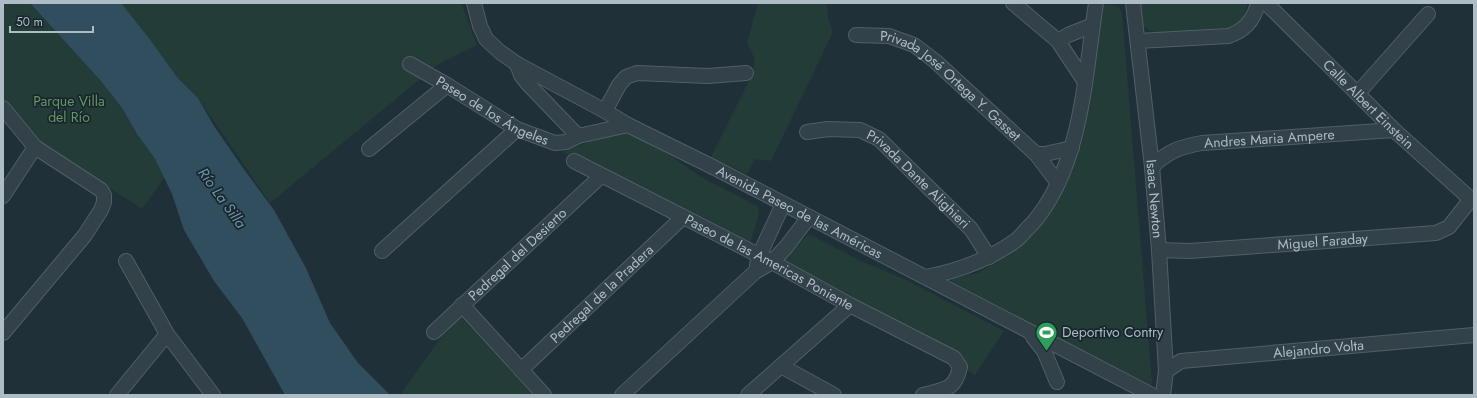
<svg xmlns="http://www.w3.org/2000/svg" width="1477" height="398" viewBox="0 0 1477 398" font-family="Jost,sans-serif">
	<rect width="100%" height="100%" fill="#203038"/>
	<path fill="#233c38" d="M3,3H30L100,80L122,108L137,134L155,159L164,178L142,209L43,145L3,97Z
		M120,3H461L477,45L437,65L270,203L198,98L177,77Z
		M758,3H827L828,18L833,32L771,161L755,159L747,174L711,157L752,75L755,59L747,43Z
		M1137,3H1247C1246,16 1244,20 1233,27L1160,33L1150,31L1140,23Z
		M1111,4L1119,7L1122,13L1152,383L1150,385L952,282V278L978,273L1005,256L1027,232L1065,171L1098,12L1104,5Z
		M619,130L656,146L701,177L757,206L759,213L750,244L581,155L570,156L563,152Z
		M809,234L861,261L904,279L1004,331L975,375L963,368L953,350L779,260Z
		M459,317L462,318L533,395H400L454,319Z"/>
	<path fill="#314e5e" d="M30,3H121L148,37L177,77L198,98L214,126L243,168L274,210L306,268L330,323L358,363L390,395H285L242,318L214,281L184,230L172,194L155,159L137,134L122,108L100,80Z"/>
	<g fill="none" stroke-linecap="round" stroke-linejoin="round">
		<defs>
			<g id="minor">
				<path id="s1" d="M474,3L480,26L486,39L500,52L517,64L605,111L628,125L713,167L1152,395"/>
				<path d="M1013,3L1058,41L1085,82"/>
				<path id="s2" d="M1133,3L1152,167L1159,250L1166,371L1163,395"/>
				<path id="s3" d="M1266,3L1394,130L1474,202"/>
				<path id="s4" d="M856,35L889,36L914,45L935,61L1036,154L1058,183"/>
				<path d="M1058,41L1068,35L1093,25"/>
				<path d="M1138,41L1228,36C1245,31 1254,20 1258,3"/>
				<path id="s5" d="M410,64L447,85L517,129L555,143L566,142L578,136L628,125"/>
				<path d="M517,64L521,75L528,84L578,136"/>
				<path d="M1358,93L1428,14"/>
				<path d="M3,108L35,147L101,190L104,195V202L101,210L85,235L3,333"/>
				<path d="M605,111L619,85L626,77L637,73L708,76L746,73"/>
				<path id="s6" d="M807,132L828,129L860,130L879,139L971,229L989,257"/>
				<path d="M369,149L447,85"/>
				<path d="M1036,154H1045L1072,148"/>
				<path id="s7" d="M574,161L772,262L850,305L954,358L960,367C955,391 944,389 923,395"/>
				<path id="s8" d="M1152,167C1168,151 1180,147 1202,143L1394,130"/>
				<path d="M3,196L35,147"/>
				<path id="s9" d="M1159,250L1190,251L1436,233L1449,227L1471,199"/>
				<path d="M382,251L517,129"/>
				<path d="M126,261L167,334L213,395"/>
				<path d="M757,265L759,256L783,204"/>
				<path d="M926,277C958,271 988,260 1015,241C1021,237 1026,229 1032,224C1082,167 1085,75 1096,3"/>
				<path d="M462,305L544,395"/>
				<path id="s10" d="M434,332L601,176"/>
				<path d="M1033,337L1044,351L1057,382"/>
				<path d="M781,366L834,395"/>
				<path id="s11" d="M521,370L683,217"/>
				<path id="s12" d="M1166,371L1181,361L1474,335"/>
				<path d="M117,395L167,334"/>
				<path d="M622,395L755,272L772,262L786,247L809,217"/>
				<path d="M748,395L850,305"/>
			</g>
		</defs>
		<use href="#minor" stroke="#515f67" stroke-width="16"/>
		<use href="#minor" stroke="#334149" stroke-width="14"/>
	</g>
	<defs>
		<symbol id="stadium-pin" viewBox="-11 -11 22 30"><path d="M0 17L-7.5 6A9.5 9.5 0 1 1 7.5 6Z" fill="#2e9e5b" stroke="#19262d"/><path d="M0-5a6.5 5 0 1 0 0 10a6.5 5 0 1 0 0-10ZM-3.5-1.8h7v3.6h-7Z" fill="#fff"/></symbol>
	</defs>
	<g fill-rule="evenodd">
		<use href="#stadium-pin" x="1034" y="320" width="25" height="34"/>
	</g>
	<g text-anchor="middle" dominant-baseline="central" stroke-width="3.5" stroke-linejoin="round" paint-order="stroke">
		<g font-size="14" fill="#aebcc6" stroke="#19262d">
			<text stroke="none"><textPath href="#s4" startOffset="112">Privada José Ortega Y. Gasset</textPath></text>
			<text stroke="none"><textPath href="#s3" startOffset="144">Calle Albert Einstein</textPath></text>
			<text stroke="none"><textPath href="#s5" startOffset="95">Paseo de los Ángeles</textPath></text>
			<text stroke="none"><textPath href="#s8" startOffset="124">Andres Maria Ampere</textPath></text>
			<text stroke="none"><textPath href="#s6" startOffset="130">Privada Dante Alighieri</textPath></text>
			<text stroke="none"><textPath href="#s2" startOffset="197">Isaac Newton</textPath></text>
			<text stroke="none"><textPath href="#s1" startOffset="397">Avenida Paseo de las Américas</textPath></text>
			<text stroke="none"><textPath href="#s9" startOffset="164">Miguel Faraday</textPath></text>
			<text stroke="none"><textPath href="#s10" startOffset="114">Pedregal del Desierto</textPath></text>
			<text stroke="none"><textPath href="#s7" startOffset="220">Paseo de las Americas Poniente</textPath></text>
			<text stroke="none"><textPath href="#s11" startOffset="111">Pedregal de la Pradera</textPath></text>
			<text stroke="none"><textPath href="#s12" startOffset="156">Alejandro Volta</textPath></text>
		</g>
		<g font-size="14" fill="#649765" stroke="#19262d">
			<text x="69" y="101">Parque Villa<tspan x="69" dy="16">del Río</tspan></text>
		</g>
		<g font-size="14" fill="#aebcc6" stroke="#19262d" text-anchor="start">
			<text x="1062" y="332">Deportivo Contry</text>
		</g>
		<g font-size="15" font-style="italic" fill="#6d95aa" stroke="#19262d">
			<text transform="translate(222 198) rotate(54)">Río La Silla</text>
		</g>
	</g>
	<rect width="1477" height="398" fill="none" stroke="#aebcc6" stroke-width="8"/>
	<path d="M10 26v6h83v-6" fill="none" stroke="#aebcc6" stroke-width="2"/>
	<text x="16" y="26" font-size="12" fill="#aebcc6" stroke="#19262d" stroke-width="3" paint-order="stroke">50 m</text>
</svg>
